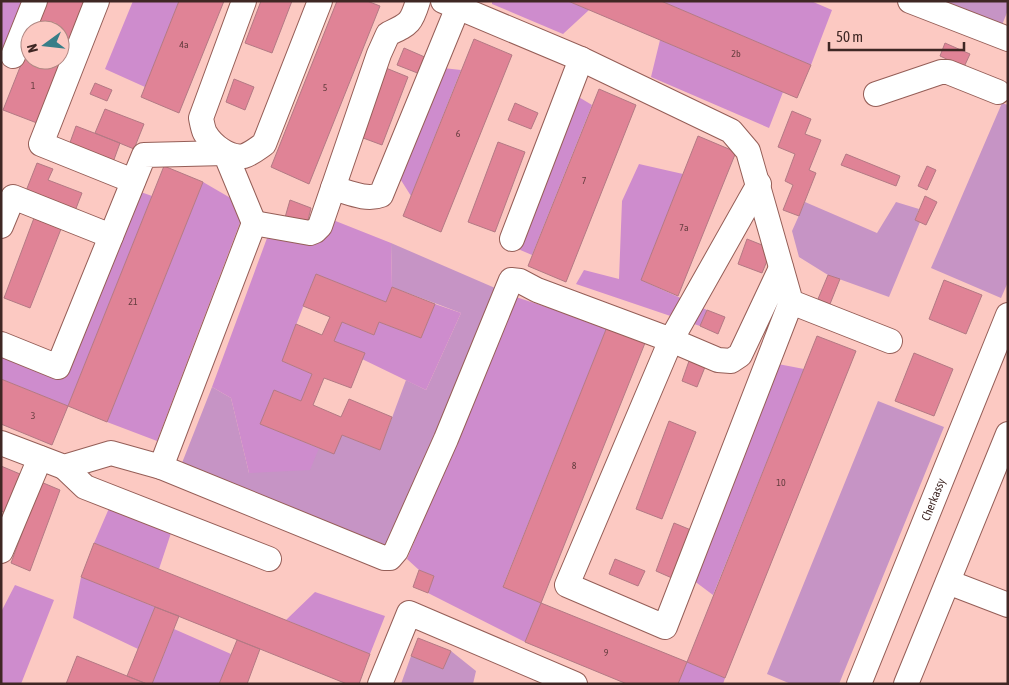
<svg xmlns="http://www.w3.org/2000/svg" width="1009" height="685" viewBox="0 0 1009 685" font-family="'Asap Condensed',sans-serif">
	<rect width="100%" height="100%" fill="#fcc9c2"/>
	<path fill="#c694c5" d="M944,1H1008V10L1002,25Z
		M1002,103L1008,105V282L1001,298L931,268Z
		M805,202L877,233L896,202L919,209L915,220L920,222L889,297L828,275L799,257L792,231Z
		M391,243L502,291L391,553L180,468L212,387L231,398L249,473L319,448L342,435L380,450L406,380L426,390L461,313L392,287Z
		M878,401L944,427L839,684H791L767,674Z
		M451,651L476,671L473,684H401L411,656L443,669Z"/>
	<path fill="#ce8ccd" d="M1,1H27L1,62Z
		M133,1H179L145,87L105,69Z
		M492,1H568L589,10L563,34L492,4Z
		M661,1H811L832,10L811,65Z
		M660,40L783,92L769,128L651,77Z
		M443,68L461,70L411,196L399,177Z
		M577,96L592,105L532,255L518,249Z
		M639,164L683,174L641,280L707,310L700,326L576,284L584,270L619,279L622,201Z
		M203,182L246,207L157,441L107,422Z
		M138,191L152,196L68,406L1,379V351L63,377Z
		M333,220L391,243L392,287L386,302L316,274L282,361L312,374L301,401L274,390L260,424L319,448L310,470L249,473L231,398L212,387L270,230Z
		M516,297L607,327L503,586L541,603L525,642L428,593L434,576L419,570L407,559Z
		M435,304L461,313L426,390L362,359L364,353L334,341L342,322L374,335L379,322L421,338Z
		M778,364L804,369L713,595L693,580Z
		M110,506L172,530L159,569L94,543Z
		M81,577L155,607L138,649L73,618Z
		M15,585L54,600L21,684H1V612Z
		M315,592L385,616L370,654L286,620Z
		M174,629L231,654L219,684H152Z
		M687,662L725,678L723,684H678Z"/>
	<path fill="#e08396" stroke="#b37984" d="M46,1H85L37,123L3,110L30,42V60H60V30H35Z
		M179,1H224L179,113L141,97Z
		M261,1H292L272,53L245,43Z
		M337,1H367L380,6L309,184L271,167Z
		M568,1H661L811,65L797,98Z
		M474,39L512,55L441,232L403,216Z
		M945,43L970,54L964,67L940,56Z
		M404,48L427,58L420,74L397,65Z
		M381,66L408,77L382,145L355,135Z
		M234,79L254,87L245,110L226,102Z
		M95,83L112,90L107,101L90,94Z
		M599,89L636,105L566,282L528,266Z
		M515,103L538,113L531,129L508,120Z
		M105,109L144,124L134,149L95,133Z
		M792,111L811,119L805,134L821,140L809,170L816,173L799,216L783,210L793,185L785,181L795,154L778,147Z
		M76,126L120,143L112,165L68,148Z
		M698,136L736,152L678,296L641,280Z
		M498,142L525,152L495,232L468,222Z
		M846,154L900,176L896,186L841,165Z
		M37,163L53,169L48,180L82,193L75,211L26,191Z
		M164,166L203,182L107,422L68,406Z
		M927,166L936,170L927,190L918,186Z
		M925,196L937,202L926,225L915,220Z
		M290,200L311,208L306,228L284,221Z
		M34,218L61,229L30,308L4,298Z
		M747,239L772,249L762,273L738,264Z
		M316,274L386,302L392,287L435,304L421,338L379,322L374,335L342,322L334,341L365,353L351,388L324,378L313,405L341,417L349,399L392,417L380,450L342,435L334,454L260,424L274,390L301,401L312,374L282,361L296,324L322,335L330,317L303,306Z
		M828,275L840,279L830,304L818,299Z
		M944,280L982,295L966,334L929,319Z
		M707,310L725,317L718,334L700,326Z
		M607,327L645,343L541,603L503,587Z
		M817,336L856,351L725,678L687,662Z
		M914,353L953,369L934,416L895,401Z
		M689,361L705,367L697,387L682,381Z
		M1,379L68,406L52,445L1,424Z
		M669,421L696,432L662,519L636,509Z
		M1,466L20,474L4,512L1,511Z
		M41,482L60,490L30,571L11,563Z
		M674,523L691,530L672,578L656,571Z
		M94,543L370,654L359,684H347L81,577Z
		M615,559L645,571L638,586L609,574Z
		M419,570L434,576L428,593L413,587Z
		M541,603L687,662L678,684H627L525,642Z
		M155,607L179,616L152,684H147L127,676Z
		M418,638L451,651L443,669L411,656Z
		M237,640L260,649L247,684H219Z
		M77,656L147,684H66Z"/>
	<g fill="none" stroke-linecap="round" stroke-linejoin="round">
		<defs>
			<g id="minor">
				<path d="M97,1L41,144L133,181"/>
				<path d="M244,1L201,118C202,123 203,129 205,133C212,145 229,159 244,156C251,154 258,148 264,144L320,1"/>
				<path d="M443,1L581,59L731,131L748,151L791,302L890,341"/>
				<path d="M910,1L1008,39"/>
				<path d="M13,56L35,1"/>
				<path d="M876,94L941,72H948L998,92"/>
				<path d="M333,188C348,192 366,201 381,195L458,7"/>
				<path d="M254,223L310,233L315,231L320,226L379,54L388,34C409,24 411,24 418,1"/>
				<path d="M1,226L13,197L111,236"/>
				<path d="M512,239L581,59"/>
				<path d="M781,268L740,355L731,361L718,360L671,340L567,585L665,627L791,302"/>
				<path d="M1,344L58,367L144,155L225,153L254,223L161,467L111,453L64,467L1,443"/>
				<path d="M64,467L85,487L269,559"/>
				<path d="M161,467L384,558H390L396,551L446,439L511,280L520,281L537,290L671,340L759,184"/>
				<path d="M1,551L40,458"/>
				<path d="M948,582L1008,605"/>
				<path d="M380,684L409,613L575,684"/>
				<path id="s1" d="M859,684L1008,315"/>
				<path d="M906,684L1008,434"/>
			</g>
		</defs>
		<use href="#minor" stroke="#955e57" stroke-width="26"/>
		<use href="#minor" stroke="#fff" stroke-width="24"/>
	</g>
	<g text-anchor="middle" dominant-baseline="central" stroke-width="4" stroke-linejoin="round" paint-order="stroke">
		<g font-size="10" fill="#673e40">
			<text x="184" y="44">4a</text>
			<text x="736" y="53">2b</text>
			<text x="33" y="85">1</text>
			<text x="325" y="87">5</text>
			<text x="458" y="133">6</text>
			<text x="584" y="180">7</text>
			<text x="684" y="227">7a</text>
			<text x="133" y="301">21</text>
			<text x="33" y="415">3</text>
			<text x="574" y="465">8</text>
			<text x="781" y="482">10</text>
			<text x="606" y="652">9</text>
		</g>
		<g font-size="12" fill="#3f2724" stroke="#fcc9c2">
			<text stroke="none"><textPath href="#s1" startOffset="199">Cherkassy</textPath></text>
		</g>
	</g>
	<rect width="1009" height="685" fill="none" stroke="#3f2724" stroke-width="5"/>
	<g transform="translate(45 45) rotate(255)"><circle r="24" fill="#fcc9c2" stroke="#b08883"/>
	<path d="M0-4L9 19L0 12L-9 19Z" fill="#377e88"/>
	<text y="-8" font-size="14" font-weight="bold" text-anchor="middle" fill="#3f2724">N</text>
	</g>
	<path d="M829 42v8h135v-8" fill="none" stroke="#3f2724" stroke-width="2.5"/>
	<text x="836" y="42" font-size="15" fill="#3f2724" stroke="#fcc9c2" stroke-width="4" paint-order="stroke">50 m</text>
</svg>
